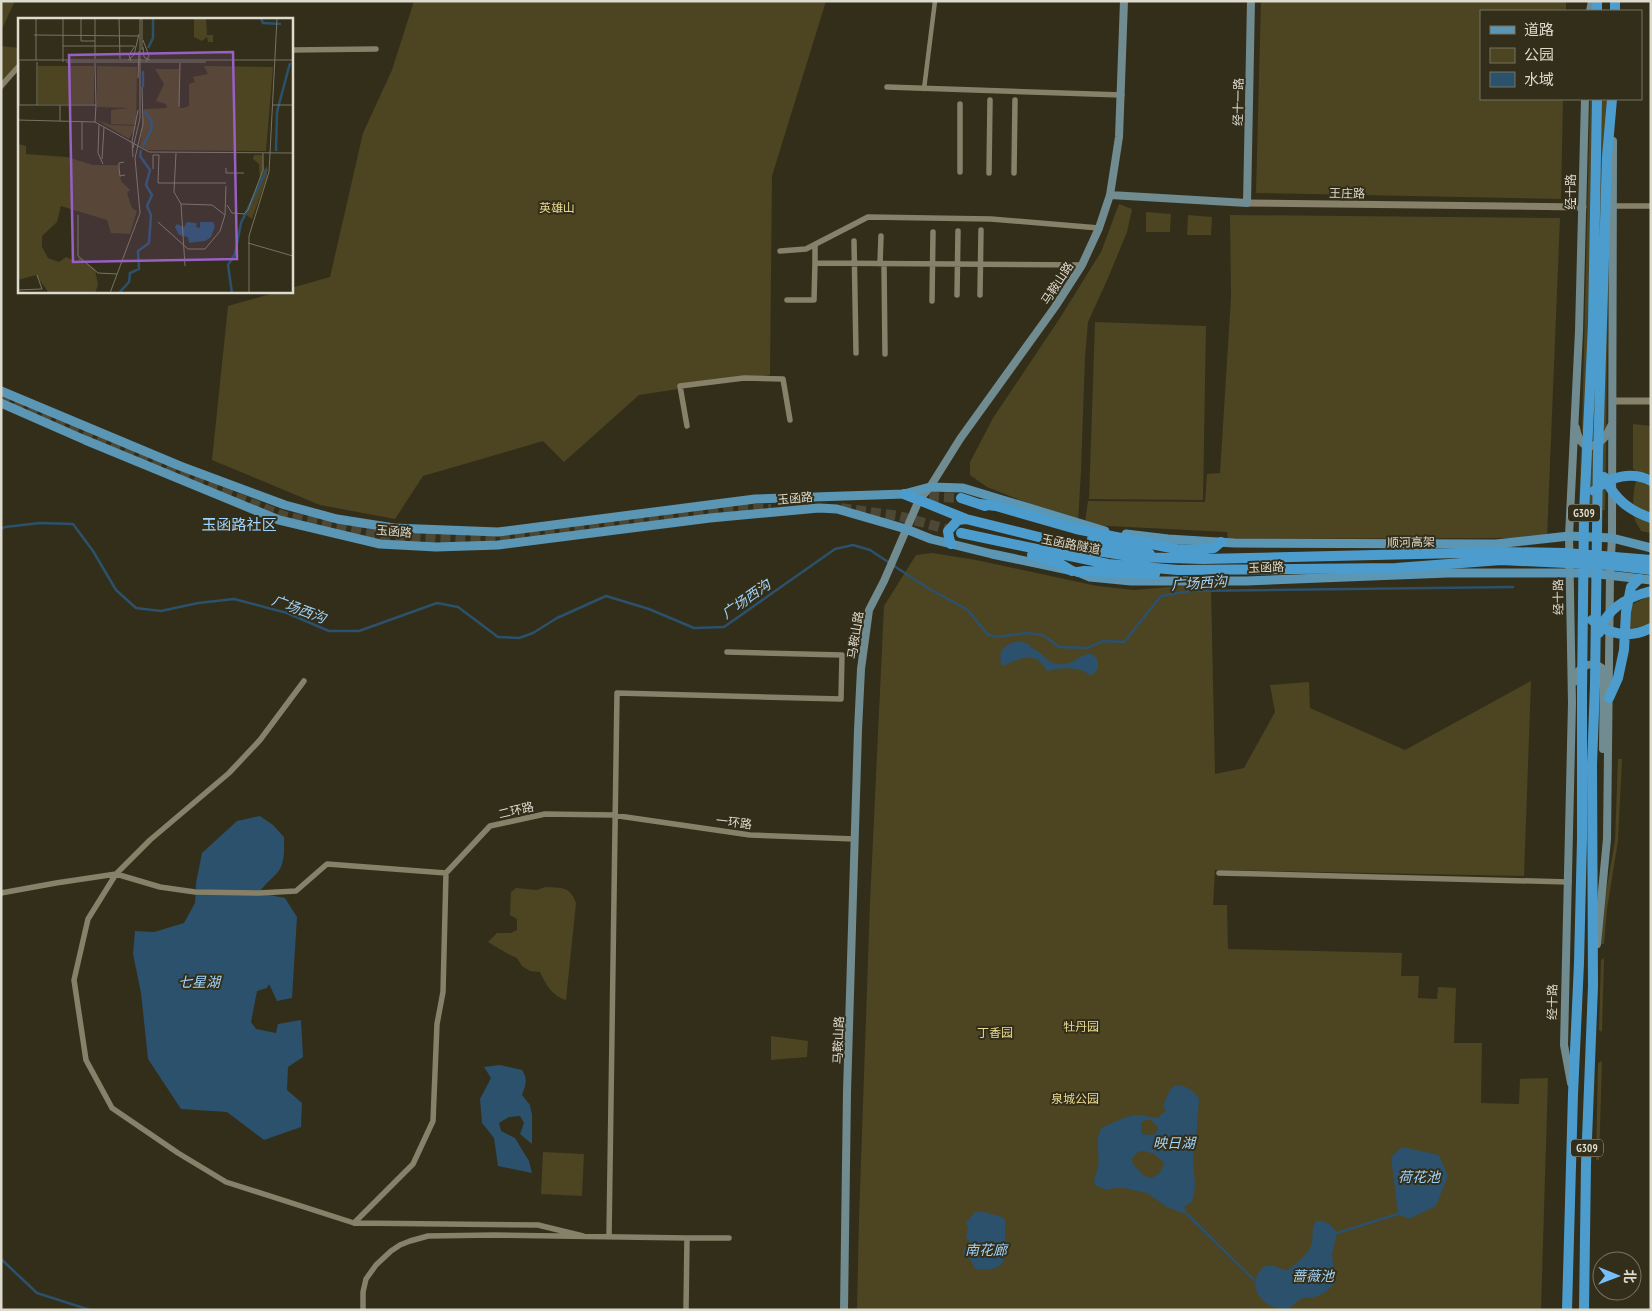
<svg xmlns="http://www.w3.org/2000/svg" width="1652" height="1311" viewBox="0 0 1652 1311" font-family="'PT Sans Narrow','Noto Sans SC',sans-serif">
	<rect width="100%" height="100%" fill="#332e1a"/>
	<path fill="#4d4422" d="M1,1H15L1,31Z
		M414,1H826L772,176L770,375L639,395L564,462L543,441L423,476L395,519L320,505L212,460L228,306L281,291H291V288L330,277L363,133L392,70Z
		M1261,1H1566V11H1481V99H1563L1561,199L1256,193Z
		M1,46L19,48V69L1,92Z
		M1590,99H1607L1603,178H1610L1606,431L1595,440L1590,439L1582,431Z
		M1119,204L1132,209L1127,232L1108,278L1088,322L1085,357L1081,471L1078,523L987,487L970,475V462L993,418L1060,318L1101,252Z
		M1146,212L1171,214L1170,232H1146Z
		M1188,215L1212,217L1211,235H1187Z
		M1230,215L1560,218L1547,538L1228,539L1227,532L1089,525L1085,523L1088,501L1205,502L1207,474L1220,473L1231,297Z
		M1095,322L1206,326L1203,500L1089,499Z
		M1633,424L1651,426V474L1640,473L1633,469Z
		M1606,443L1605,510H1579L1581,445L1594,448Z
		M1651,480V533L1641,531C1639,527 1636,523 1635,520C1632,511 1633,490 1636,481Z
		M932,553L976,560L1097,586L1134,590L1193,585L1211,587L1215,774L1244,768L1275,712L1270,685L1309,682L1310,708L1405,750L1531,681L1524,876L1215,870L1213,905H1227L1228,949L1402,953L1401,976H1419L1418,998L1437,999L1438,987L1456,988L1454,1043H1482L1481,1103L1519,1104L1520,1079L1548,1078L1541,1310H857L859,1219L870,903L884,606L916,555Z
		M1649,596L1651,597V624L1633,631L1626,629L1627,607Z
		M1618,759H1622L1618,841L1607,909L1604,944H1601L1603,909L1615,841Z
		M545,887C562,888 570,886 576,903L566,1000C552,996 546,985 540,972L530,971L522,966L517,958L508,954L488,942L497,933H511L517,930V919L510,915L511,892L516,888L537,890Z
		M1604,958L1602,1032L1599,1030L1601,960Z
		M771,1036L808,1041L807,1057L771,1060Z
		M1602,1061L1599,1160H1596L1598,1063Z
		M543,1152L584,1154L582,1196L541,1194Z"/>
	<path fill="#2b516c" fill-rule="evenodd" d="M1018,641L1030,644L1031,648C1042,650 1046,663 1058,664C1075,666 1078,653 1092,654L1098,660V669L1091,676C1081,666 1060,667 1047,671C1035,649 1020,659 1002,666C997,651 1003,645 1018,641Z
		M260,816L273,825L284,837C284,847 285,859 280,869C275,877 265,883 259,893L285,898L297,917L292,998L277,1001L269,984L267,988L257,991L251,1022L256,1029L276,1033L278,1024L301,1020L303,1057L288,1067L287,1090L302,1103L301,1127L264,1140L227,1112L181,1109L148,1059L141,993L133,954L135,931L154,932L184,923L195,903L196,883L202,853L237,821Z
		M500,1065L522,1070C528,1079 526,1084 522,1095L530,1105L532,1115V1144L520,1134L524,1123L520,1116L509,1117L499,1123L501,1131L515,1138L529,1161L532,1173L498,1166L494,1138L482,1123L480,1099L491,1078L484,1067Z
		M1175,1085C1186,1085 1193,1090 1199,1099L1196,1140L1193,1158L1195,1186L1192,1202L1184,1207L1188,1215L1167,1207L1147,1193L1124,1188H1114L1108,1190L1096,1186L1094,1182C1094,1177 1097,1173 1098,1167C1100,1153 1095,1141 1101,1128C1113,1123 1126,1115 1140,1115C1147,1115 1152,1119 1159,1117L1166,1110L1163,1105L1170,1090ZM1146,1120H1151L1158,1127L1157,1132L1153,1135L1142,1134L1141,1129V1123ZM1144,1151L1154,1154L1164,1163C1162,1171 1159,1175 1151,1178L1143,1175L1133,1164L1132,1158L1138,1152Z
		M1402,1147L1439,1155L1448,1176L1436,1206L1409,1219L1398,1214L1391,1157Z
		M980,1211L1002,1217L1005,1220V1257C1001,1271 986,1271 974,1268L971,1260L963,1256V1250L968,1246L969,1241L966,1237L968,1228L966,1223L975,1212Z
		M1316,1221C1325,1220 1332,1225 1337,1233L1332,1254L1335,1282C1330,1289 1324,1295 1314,1297C1311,1298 1306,1297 1303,1298C1297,1300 1293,1307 1287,1309C1267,1311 1248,1291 1258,1274C1260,1270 1262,1268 1266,1266C1275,1264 1280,1270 1288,1270C1295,1264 1306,1256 1310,1248C1315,1239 1310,1229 1316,1221Z"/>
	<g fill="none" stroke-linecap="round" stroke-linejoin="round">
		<path stroke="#2b516c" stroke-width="2.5" d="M1,529L5,527L40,523L73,524L93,551L116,590L136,608L161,611L198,603L234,599L287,613L329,631H359L437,603L458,607L498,637L519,638L533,633L557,618L606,596L649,609L694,628L724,627L835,549L853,545L870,550L926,587L968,610L987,634L996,637L1026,633L1043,635L1059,647L1087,648L1103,641L1124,642L1161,596L1191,591L1513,587
			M1188,1215L1254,1280
			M1337,1233L1398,1214
			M1,1259L37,1293L90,1310"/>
		<path stroke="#4c4835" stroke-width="10" stroke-dasharray="10 5" stroke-linecap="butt" d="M1,396L175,469L233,490
			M222,492L284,516L381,536L496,541L737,509H771
			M914,496L961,498
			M841,508L899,516L961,533"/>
		<path stroke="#87816a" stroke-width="4.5" d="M924,89L935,1"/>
		<path stroke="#87816a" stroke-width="5.5" d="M291,50L376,49
			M1,86L19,66
			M887,87L1122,95
			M960,104V172
			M989,173L990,100
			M1014,173L1015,100
			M1613,206H1651
			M854,241L856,353
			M815,245V263L1082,265
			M780,251L806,249L868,217L991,219L1099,228
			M880,264L881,236
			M884,264L885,354
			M957,295L958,231
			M980,295L981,230
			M787,300H814L815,263
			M932,301L933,232
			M687,426L680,386L744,378L783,379L790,420
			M304,681L260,740L229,773L150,840L116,874L88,919L74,980L86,1060L112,1108L178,1153L226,1182L354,1223L538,1225L583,1236
			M446,873L490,826L545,814L612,815L750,835L855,839
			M1219,873L1569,882
			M1,893L56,883L116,874L160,887L195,892L259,893L296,891L327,864L446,873L443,992L437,1024L433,1121L413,1164L354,1223
			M609,1237L617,693L841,699L842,655L727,652
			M363,1310V1292L366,1279L376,1265L391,1251L400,1245L410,1241L428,1236L494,1235L687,1238
			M686,1310L687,1238H729"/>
		<path stroke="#87816a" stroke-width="7" d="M1247,203L1583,207
			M1613,401H1651"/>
		<path stroke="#718c90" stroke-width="8" d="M1590,11L1592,1
			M1110,195L1247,203L1251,1
			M1576,428C1581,457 1603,447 1611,426
			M1574,682C1576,667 1592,658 1604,670L1603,749
			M1597,944L1607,839L1610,574L1612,538L1613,141
			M1571,1083L1564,1045L1572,703L1569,536L1579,331L1585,99
			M844,1310L847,1092L858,730L861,669L869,610L884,581L919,500L930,487L960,439L1055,307L1082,265L1099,228L1110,195L1119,137L1124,1"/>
		<path stroke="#5b96b5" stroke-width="9" d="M1,391L180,466L285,505L337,519L394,528L498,532L755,499L904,494L930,487L963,488L1105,531
			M1,403L85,440L279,520L380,544L436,547L498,545L710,518L819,508L837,509L906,529L931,539L992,554L1078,572L1090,577L1131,581H1246L1448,573H1590L1651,580
			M1126,534L1168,539L1234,543L1496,544L1569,536L1612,538L1651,548"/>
		<path stroke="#4c9dce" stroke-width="10" d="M1597,1V11
			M1615,11V1
			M1604,477C1615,499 1628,510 1651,518
			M1594,491C1609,476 1633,471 1651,481
			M904,494L966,519L1091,550L1135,557L1203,559L1501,552L1566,553L1651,560
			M961,498L985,506
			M980,504L996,506L1076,529L1176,549L1197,550L1214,548L1221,542
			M961,533L1108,564L1178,570L1396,568L1501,560L1609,565L1651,570
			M1092,539L1150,554
			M951,544L949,538L948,531L958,520L966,519
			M1032,555L1059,563L1072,571
			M1078,572L1084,571L1155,574
			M1592,620C1609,635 1630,639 1651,628
			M1599,633C1606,608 1627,597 1651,591
			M1609,698L1618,678L1624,650L1626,612L1631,587L1639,579
			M1567,1310L1573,1094L1579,963L1582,839V691L1584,515L1593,324L1597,99
			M1584,1310L1586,1164L1593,986L1592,764L1595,685L1598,455L1607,157L1612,99"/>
	</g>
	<g text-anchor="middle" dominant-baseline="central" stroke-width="4" stroke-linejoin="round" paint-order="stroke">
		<g fill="#332e1a" stroke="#aaa698" stroke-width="1">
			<rect x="1568" y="504.5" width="32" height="17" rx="4"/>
			<rect x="1571" y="1139.5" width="32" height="17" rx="4"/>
		</g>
		<g font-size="11" font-weight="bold" fill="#dddace">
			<text x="1584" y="513">G309</text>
			<text x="1587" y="1148">G309</text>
		</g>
		<g font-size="12" fill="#dddace" stroke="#332e1a">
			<text transform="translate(1238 102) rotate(-89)">经十一路</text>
			<text transform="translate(1570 192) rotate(-90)">经十路</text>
			<text transform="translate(1347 193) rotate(1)">王庄路</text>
			<text transform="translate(1057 283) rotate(-57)">马鞍山路</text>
			<text transform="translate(795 498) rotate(-5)">玉函路</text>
			<text transform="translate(394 531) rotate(5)">玉函路</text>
			<text transform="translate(1411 542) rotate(-1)">顺河高架</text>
			<text transform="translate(1071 544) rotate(11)">玉函路隧道</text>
			<text transform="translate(1266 567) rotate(-2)">玉函路</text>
			<text transform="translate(1558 597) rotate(-91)">经十路</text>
			<text transform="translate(855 635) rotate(-81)">马鞍山路</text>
			<text transform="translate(516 810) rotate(-13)">二环路</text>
			<text transform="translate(734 822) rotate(7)">一环路</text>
			<text transform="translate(1552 1002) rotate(-89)">经十路</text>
			<text transform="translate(838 1040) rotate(-88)">马鞍山路</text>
		</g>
		<g font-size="12" fill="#ead991" stroke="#332e1a">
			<text x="557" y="207">英雄山</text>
			<text x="1081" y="1026">牡丹园</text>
			<text x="995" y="1032">丁香园</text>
			<text x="1075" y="1098">泉城公园</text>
		</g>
		<g font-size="14" font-style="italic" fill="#a1d3f9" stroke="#332e1a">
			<text transform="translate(1199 583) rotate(-4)">广场西沟</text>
			<text transform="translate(746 599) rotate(-35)">广场西沟</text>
			<text transform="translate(299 609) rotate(20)">广场西沟</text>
			<text x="199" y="982">七星湖</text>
			<text x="1174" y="1143">映日湖</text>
			<text x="1419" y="1177">荷花池</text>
			<text x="986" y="1250">南花廊</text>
			<text x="1313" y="1276">蔷薇池</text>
		</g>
		<g font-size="15" fill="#9ed4fd" stroke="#332e1a">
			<text x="239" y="524">玉函路社区</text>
		</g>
	</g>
	<g transform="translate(18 18)">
		<rect width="275" height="275" fill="#332e1a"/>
		<path d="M188,0L189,17H195V24H190L189,19L184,23L176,19V1ZM20,48H76V86H20ZM79,48L119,49L118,107L93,106V92L111,90L79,89ZM186,48L255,49L248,133L129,132L122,128L126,91L149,90L148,86L138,83L146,66L137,51H161V90H165L171,88V66L177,64L175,59L190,56ZM79,102L93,107L118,108L111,121ZM0,126L8,128V136L49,139L75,147H100L103,163L112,172L109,175L114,190L119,193L112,216L93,215L89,202L43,188L39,204L24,218V229L30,240L41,244L48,239L60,244L61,239L77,251L80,267L77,275H31L18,257L0,262ZM236,137H245L246,152L249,148V159L234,201L227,196L242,163L241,146L235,141Z" fill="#4d4422"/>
		<path d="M169,204L179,205L178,209L182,210V204H195L197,208L193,219L187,223L171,225L170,219L161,217L157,209L159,206L166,209Z" fill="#2b516c"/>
		<path fill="none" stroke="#2b516c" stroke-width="2.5" d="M243,0L245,5L263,6M130,30L135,20V0M125,53V69M125,128L134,110L133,102L126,93M258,133L259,94L272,45M101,275L111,264L112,255L121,251L120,233L131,225L133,197L129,188L134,177L128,167L132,152L122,138L123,132M214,275L210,247L217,236L223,205L249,151"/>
		<path fill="none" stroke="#777362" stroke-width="1" d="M63,0V23H77M77,0V41M101,0L102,41M16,17L120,18M125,22L131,38L128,44M45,28H116M125,29L126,39L132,42M124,32V0M0,42H275M18,42V0M110,42L116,37L121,16M113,43L111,37L117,28M45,44V0M48,44H188M77,45L78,87M120,60L121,33M0,87H78L77,104M1,87V44M19,87V44M254,87H275M161,89L162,45M0,102L77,104L131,134L275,135M42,103V87M81,107L80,135L85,146M115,130L122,100V0M64,132V103M158,135L156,174L163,186M115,139L114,123L120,92M84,141L86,109M106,144L101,145V150L102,158L107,157M208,150V155H226M135,151V137H141L140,165H208M209,187L214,195L226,196L230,192L245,152V135M60,197V238L80,255L99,256M140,204L170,231H187L202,213L207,197L208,168M230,225L275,238M167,248L163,186L194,187L207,197M0,272L24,271L19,257M92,275L122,195L117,140L125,106L124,69M231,275V218L251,154L259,0"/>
		<path fill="#9860c4" fill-opacity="0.15" stroke="#9860c4" stroke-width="2.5" d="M215,34L219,241L55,244L51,37Z"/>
		<rect width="275" height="275" fill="none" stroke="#dddace" stroke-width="2.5"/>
	</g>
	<rect width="1652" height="1311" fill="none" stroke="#dddace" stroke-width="5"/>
	<rect x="1480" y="10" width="162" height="90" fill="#332e1a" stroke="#777362"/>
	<rect x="1490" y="26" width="25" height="8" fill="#5b96b5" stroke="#777362"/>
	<text x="1524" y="35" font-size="15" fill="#dddace">道路</text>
	<rect x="1490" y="48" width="25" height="15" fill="#4d4422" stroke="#777362"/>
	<text x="1524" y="60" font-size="15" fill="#dddace">公园</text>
	<rect x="1490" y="72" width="25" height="15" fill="#2b516c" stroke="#777362"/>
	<text x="1524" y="85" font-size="15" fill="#dddace">水域</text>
	<g transform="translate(1617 1276) rotate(91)"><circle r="24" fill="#332e1a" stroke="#777362"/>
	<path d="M0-4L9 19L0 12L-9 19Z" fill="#75c0f6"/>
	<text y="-8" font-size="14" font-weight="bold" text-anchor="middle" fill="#dddace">北</text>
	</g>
</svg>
